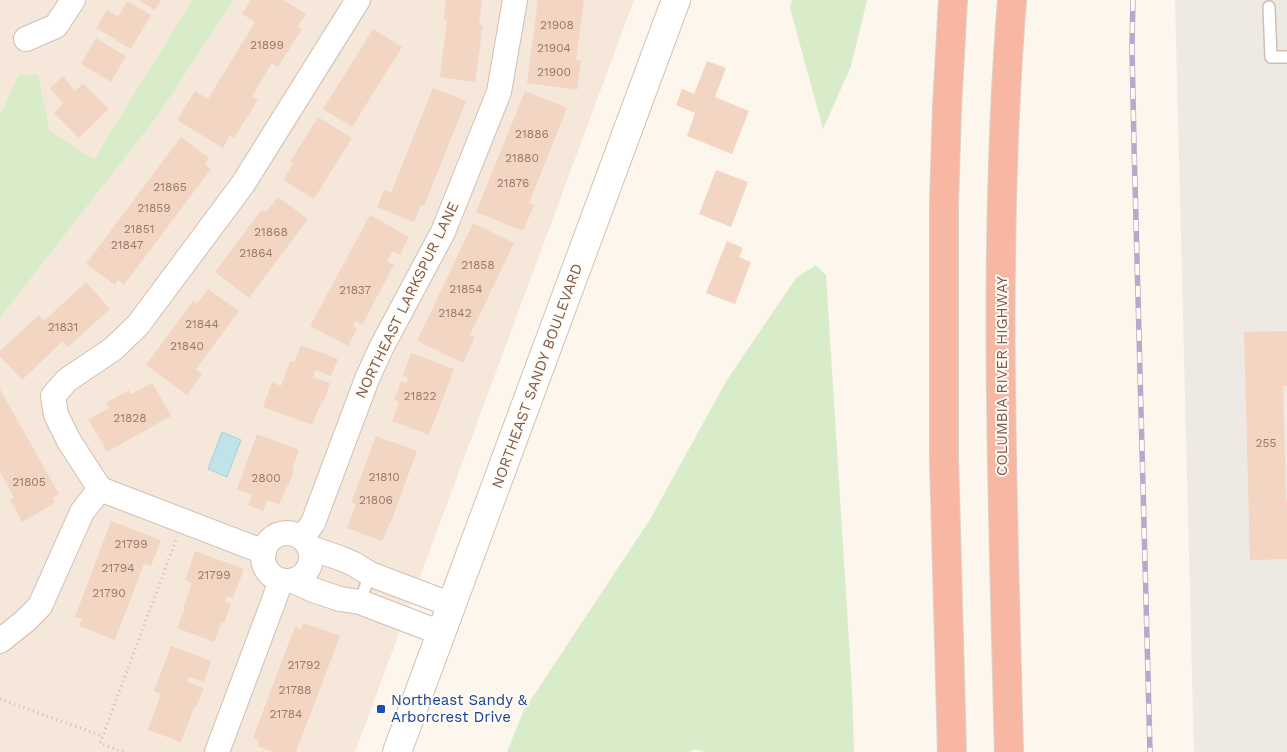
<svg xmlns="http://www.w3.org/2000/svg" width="1287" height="752" viewBox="0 0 1287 752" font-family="'Work Sans',sans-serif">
	<rect width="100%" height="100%" fill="#fdf6ec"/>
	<path fill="#f5e8da" d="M0,0H192L94,159L50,131L38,74L25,75L19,74L0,115Z
		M234,0H634L355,752H0V318L159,114Z"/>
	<path fill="#efe9e4" d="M1175,0H1287V752H1194Z"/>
	<path fill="#d8ecc9" d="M192,0H234L159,114L0,318V115L19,74L26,75L38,74L50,131L94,159Z
		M792,0H867L851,66L823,129L790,8Z
		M816,265L826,275L852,689L854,752H704L694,749L689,752H507L524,710L649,521L727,380L796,278Z"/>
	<path fill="#bfe3e8" stroke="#a5d3da" d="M222,432L241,440L227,477L208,469Z"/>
	<path fill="#f3d5c3" d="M139,0H161L155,10Z
		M251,0H284L306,14L298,27L302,29L278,67L272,63L252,96L258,100L234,138L230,135L223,148L177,120L195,91L208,99L255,22L242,14Z
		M446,0H482L479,25H483L475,82L440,77L447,21L444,20Z
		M538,0H584L576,60L581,61L577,90L527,83Z
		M127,1L151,15L131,49L96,28L107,10L118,17Z
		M373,29L402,47L352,127L323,109Z
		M96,38L126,56L111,82L81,64Z
		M707,61L726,68L715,97L749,111L732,154L687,136L695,113L676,105L682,89L694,94Z
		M63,76L75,91L83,83L109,109L79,138L54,113L63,103L50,88Z
		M433,88L466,101L424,206L421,205L414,222L377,207L384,190L391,193Z
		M525,91L567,108L529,203L534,205L523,231L476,212Z
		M318,117L352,138L314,199L283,180L293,164L290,162Z
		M181,137L209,158L205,164L211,169L124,285L118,280L115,285L86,264Z
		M716,170L748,182L731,227L699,214Z
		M278,197L308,219L249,298L215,272L262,209L266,212Z
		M370,215L409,237L400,255L393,251L387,261L394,265L362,325L355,321L353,326L357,329L348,346L310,326Z
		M473,223L514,243L470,335L475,337L463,363L417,341Z
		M727,241L743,248L739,257L751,262L735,304L706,293Z
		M86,282L110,309L68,347L63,341L22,380L0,356V351L39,315L44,321Z
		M208,289L239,311L196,369L202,374L187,395L146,365L193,301L197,304Z
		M1287,331V386H1283L1286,500H1287V559L1250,560L1244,332Z
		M301,345L338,359L331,376L315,370L313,377L330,383L324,401H322L312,425L263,407L272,382L281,386L290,361L294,362Z
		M411,353L454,369L429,435L392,421L399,402L394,400L401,381L406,383L408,378L403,375Z
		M152,383L171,416L107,452L88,419L109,408L106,403L129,390L131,394Z
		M0,389L59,494L52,498L55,503L22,522L10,500L14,498L0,472Z
		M257,434L299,450L292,470L294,471L288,486H287L279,505L267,500L263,511L248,505L252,495L237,489Z
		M376,436L417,451L391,522H390L382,541L347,528L356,504L351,503Z
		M111,521L161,540L151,566L144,564L115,640L79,626L82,619L75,617Z
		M195,551L244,569L233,598L227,596L226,602L231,604L224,623L222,622L214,642L177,628L185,608H183L192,583L185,580Z
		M304,623L340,636L296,752H273L257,746L259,741L253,738L295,626L301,629Z
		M171,646L211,661L204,682L189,677L187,682L204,688L196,707H194L181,742L148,730L161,694L154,691Z"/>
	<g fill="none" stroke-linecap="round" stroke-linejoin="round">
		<defs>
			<path id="service" d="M1269,7L1271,57H1287
				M360,602L370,574"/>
			<path id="minor" d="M26,39L56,26L73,0
				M100,489L69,441L56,415L53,396L67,380L113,349L138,325L243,184L358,0
				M100,489L264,552
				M263 557a24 24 0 1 1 48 0a24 24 0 1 1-48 0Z
				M302,538L313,523L367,379L381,348L443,232L499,92L515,0
				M310,548L340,558L354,564L370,574L452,605
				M293,581L313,590L340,599L360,602L441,633
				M0,641L25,621L40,606L82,512L100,489
				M217,752L274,600L281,580"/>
			<path id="secondary" d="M397,752L676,0"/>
			<path id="motorway" d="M952,752L944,458V204L947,107L953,0
				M1009,752C1003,502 992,250 1012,0"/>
		</defs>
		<use href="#service" stroke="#d1beb0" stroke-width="14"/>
		<use href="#minor" stroke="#d1beb0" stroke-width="26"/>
		<use href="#secondary" stroke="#d6c0b0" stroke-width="30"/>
		<use href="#motorway" stroke="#dad1cd" stroke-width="30"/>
		<path stroke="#d9b8a5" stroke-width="3" stroke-dasharray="1 4" stroke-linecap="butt" d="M0,699L102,736
			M123,752L100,743L176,540"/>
		<use href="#service" stroke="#fff" stroke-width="11"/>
		<use href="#minor" stroke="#fff" stroke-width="24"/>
		<use href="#secondary" stroke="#fff" stroke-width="28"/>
		<use href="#motorway" stroke="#f7b7a3" stroke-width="28"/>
		<defs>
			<path id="rail" d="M1133,0L1132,47L1134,145L1150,752"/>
		</defs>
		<use href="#rail" stroke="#b9a8c9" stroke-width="5.5"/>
		<use href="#rail" stroke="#fffaf3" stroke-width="4" stroke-dasharray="11" stroke-linecap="butt"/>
	</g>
	<rect fill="#1a4fb4" stroke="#fffaf3" stroke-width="2" x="376" y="704" width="10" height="10" rx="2.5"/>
	<g text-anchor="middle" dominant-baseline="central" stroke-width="4" stroke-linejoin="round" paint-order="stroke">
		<g font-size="12" fill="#987a6a">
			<text x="557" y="25">21908</text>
			<text x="267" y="45">21899</text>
			<text x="554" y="48">21904</text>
			<text x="554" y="72">21900</text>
			<text x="532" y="134">21886</text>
			<text x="522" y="158">21880</text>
			<text x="513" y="183">21876</text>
			<text x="170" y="187">21865</text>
			<text x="154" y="208">21859</text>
			<text x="139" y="229">21851</text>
			<text x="271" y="232">21868</text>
			<text x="127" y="245">21847</text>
			<text x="256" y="253">21864</text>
			<text x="478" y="265">21858</text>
			<text x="466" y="289">21854</text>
			<text x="355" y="290">21837</text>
			<text x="455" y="313">21842</text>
			<text x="202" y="324">21844</text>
			<text x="63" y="327">21831</text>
			<text x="187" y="346">21840</text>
			<text x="420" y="396">21822</text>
			<text x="130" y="418">21828</text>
			<text x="1266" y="443">255</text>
			<text x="384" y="477">21810</text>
			<text x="266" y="478">2800</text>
			<text x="29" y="482">21805</text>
			<text x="376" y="500">21806</text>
			<text x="131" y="544">21799</text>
			<text x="118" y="568">21794</text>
			<text x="214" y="575">21799</text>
			<text x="109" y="593">21790</text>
			<text x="304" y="665">21792</text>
			<text x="295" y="690">21788</text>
			<text x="286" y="714">21784</text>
		</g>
		<g font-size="15" fill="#7a5c4d" stroke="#fffaf3">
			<text transform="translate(407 300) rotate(-64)">NORTHEAST LARKSPUR LANE</text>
			<text transform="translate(537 376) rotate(-70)">NORTHEAST SANDY BOULEVARD</text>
			<text transform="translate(1002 376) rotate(-90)">COLUMBIA RIVER HIGHWAY</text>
		</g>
		<g font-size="15" fill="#164399" stroke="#fffaf3" text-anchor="start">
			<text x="391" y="700">Northeast Sandy &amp;<tspan x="391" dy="17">Arborcrest Drive</tspan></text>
		</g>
	</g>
</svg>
